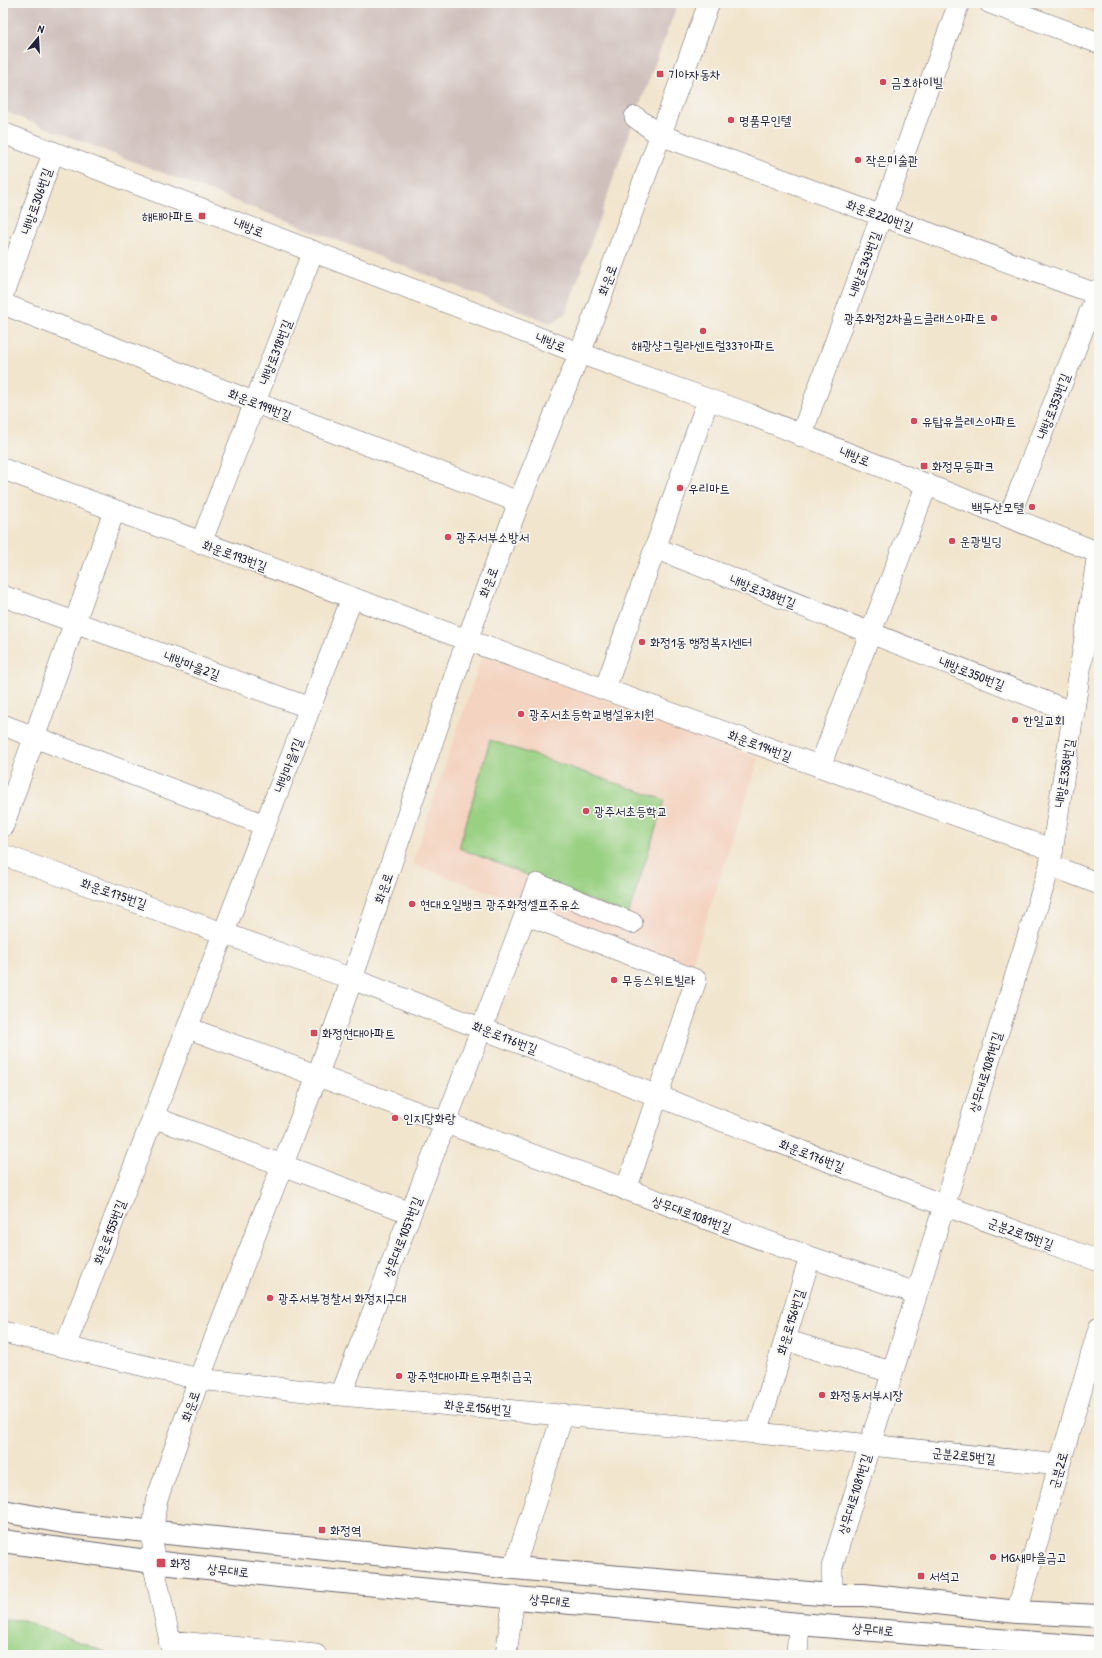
<svg xmlns="http://www.w3.org/2000/svg" width="1102" height="1658" viewBox="0 0 1102 1658" font-family="'Patrick Hand','Poor Story',sans-serif">
	<rect width="100%" height="100%" fill="#f6f6f2"/>
	<filter id="ink" filterUnits="userSpaceOnUse"><feTurbulence type="fractalNoise" baseFrequency=".025" numOctaves="2"/><feDisplacementMap in="SourceGraphic" scale="8" xChannelSelector="R" yChannelSelector="G"/><feConvolveMatrix kernelMatrix="1 2 1 2 8 2 1 2 1" color-interpolation-filters="sRGB"/></filter>
	<filter id="wash" filterUnits="userSpaceOnUse"><feTurbulence type="fractalNoise" baseFrequency=".012" numOctaves="4" result="noise"/><feDisplacementMap in="SourceGraphic" scale="16" xChannelSelector="R" yChannelSelector="G"/><feGaussianBlur stdDeviation="0.9" result="paint"/><feColorMatrix in="noise" values="0 0 0 0 0 0 0 0 0 0 0 0 0 0 0 0 0 1.4 0 .05"/><feComposite in="paint" operator="in"/></filter>
	<g filter="url(#wash)">
		<rect width="100%" height="100%" fill="#f2e5cd"/>
		<path fill="#f4d3c0" d="M1067,3H1099V15Z
			M489,657L759,758L690,970L529,906L412,864L481,659Z"/>
		<path fill="#d0c0bc" d="M3,3H678L635,117L566,313L551,323L3,111Z"/>
		<path fill="#99d082" stroke="#5e795e" d="M490,740L665,800L628,915L459,848Z
			M3,1619L24,1620L112,1655H3Z"/>
	</g>
	<g filter="url(#ink)">
		<g fill="none" stroke-linecap="round" stroke-linejoin="round">
			<defs>
				<path id="minor" d="M990,3L1099,43
					M635,117L660,135L1099,295
					M3,133L579,353L749,414L1099,553
					M3,294L53,153
					M3,304L256,403L519,502
					M801,436L959,3
					M3,469L467,640L1053,850
					M1009,517L1099,289
					M201,543L313,251
					M655,548L1074,713
					M3,596L310,708
					M605,689L708,400
					M3,725L265,825
					M820,766L927,484
					M3,826L114,511
					M3,855L352,979L943,1205L1099,1261
					M1050,865L1099,884
					M525,914L696,980L626,1190
					M188,1028L810,1257L916,1293
					M153,1117L411,1213
					M3,1332L199,1379L341,1395L757,1433L1059,1465
					M785,1340L891,1372
					M65,1347L352,598
					M341,1395L537,884L632,923
					M757,1433L810,1257
					M514,1568L563,1414
					M832,1595V1567L1050,865L1098,553
					M1017,1612L1099,1328
					M169,1641L316,1655
					M173,1655L153,1562V1531L156,1502L199,1379L318,1074L352,979L467,640L519,502L587,335L709,3
					M506,1655L514,1596
					M797,1655L799,1624"/>
				<path id="major" d="M3,1511L68,1523L514,1568L832,1595H864L1017,1612L1099,1616
					M3,1541L153,1562L279,1576L799,1624L1099,1648"/>
			</defs>
			<use href="#minor" stroke="#6b666e" stroke-width="22"/>
			<use href="#major" stroke="#6b666e" stroke-width="24"/>
			<use href="#minor" stroke="#fff" stroke-width="21"/>
			<use href="#major" stroke="#fff" stroke-width="22"/>
		</g>
	</g>
	<g fill="#d1495b" stroke="#f6f6f2" stroke-width="1.5">
		<rect x="656" y="70" width="8" height="8" rx="2"/>
		<circle cx="883" cy="82" r="4"/>
		<circle cx="731" cy="120" r="4"/>
		<circle cx="858" cy="160" r="4"/>
		<rect x="198" y="212" width="8" height="8" rx="2"/>
		<circle cx="994" cy="318" r="4"/>
		<circle cx="703" cy="331" r="4"/>
		<circle cx="914" cy="421" r="4"/>
		<rect x="920" y="462" width="8" height="8" rx="2"/>
		<circle cx="680" cy="488" r="4"/>
		<circle cx="1032" cy="507" r="4"/>
		<circle cx="448" cy="537" r="4"/>
		<circle cx="952" cy="541" r="4"/>
		<circle cx="642" cy="642" r="4"/>
		<circle cx="521" cy="714" r="4"/>
		<circle cx="1015" cy="720" r="4"/>
		<circle cx="586" cy="811" r="4"/>
		<circle cx="412" cy="904" r="4"/>
		<circle cx="614" cy="980" r="4"/>
		<rect x="310" y="1029" width="8" height="8" rx="2"/>
		<circle cx="395" cy="1118" r="4"/>
		<circle cx="270" cy="1298" r="4"/>
		<circle cx="399" cy="1376" r="4"/>
		<circle cx="822" cy="1395" r="4"/>
		<rect x="318" y="1526" width="8" height="8" rx="2"/>
		<circle cx="993" cy="1557" r="4"/>
		<rect x="156" y="1558" width="10" height="10" rx="2"/>
		<rect x="917" y="1572" width="8" height="8" rx="2"/>
	</g>
	<g text-anchor="middle" dominant-baseline="central" stroke-width="3.5" stroke-linejoin="round" paint-order="stroke">
		<g font-size="13" fill="#22223b" stroke="#f6f6f2" text-anchor="start">
			<text x="668" y="74">기아자동차</text>
			<text x="891" y="82">금호하이빌</text>
			<text x="739" y="120">명품무인텔</text>
			<text x="866" y="160">작은미술관</text>
			<text x="194" y="216" text-anchor="end">해태아파트</text>
			<text x="986" y="318" text-anchor="end">광주화정2차골드클래스아파트</text>
			<text x="703" y="345" text-anchor="middle">해광샹그릴라센트럴337아파트</text>
			<text x="922" y="421">유탑유블레스아파트</text>
			<text x="932" y="466">화정무등파크</text>
			<text x="688" y="488">우리마트</text>
			<text x="1024" y="507" text-anchor="end">백두산모텔</text>
			<text x="456" y="537">광주서부소방서</text>
			<text x="960" y="541">운광빌딩</text>
			<text x="650" y="642">화정1동 행정복지센터</text>
			<text x="529" y="714">광주서초등학교병설유치원</text>
			<text x="1023" y="720">한일교회</text>
			<text x="594" y="811">광주서초등학교</text>
			<text x="420" y="904">현대오일뱅크 광주화정셀프주유소</text>
			<text x="622" y="980">무등스위트빌라</text>
			<text x="322" y="1033">화정현대아파트</text>
			<text x="403" y="1118">인지당화랑</text>
			<text x="278" y="1298">광주서부경찰서 화정지구대</text>
			<text x="407" y="1376">광주현대아파트우편취급국</text>
			<text x="830" y="1395">화정동서부시장</text>
			<text x="330" y="1530">화정역</text>
			<text x="1001" y="1557">MG새마을금고</text>
			<text x="170" y="1563">화정</text>
			<text x="929" y="1576">서석고</text>
		</g>
		<g font-size="13" fill="#22223b" stroke="#f6f6f2">
			<text transform="translate(36 201) rotate(-71)">내방로306번길</text>
			<text transform="translate(880 215) rotate(20)">화운로220번길</text>
			<text transform="translate(249 227) rotate(21)">내방로</text>
			<text transform="translate(864 264) rotate(-70)">내방로343번길</text>
			<text transform="translate(607 280) rotate(-70)">화운로</text>
			<text transform="translate(551 342) rotate(21)">내방로</text>
			<text transform="translate(275 352) rotate(-69)">내방로318번길</text>
			<text transform="translate(260 404) rotate(21)">화운로199번길</text>
			<text transform="translate(1053 406) rotate(-69)">내방로353번길</text>
			<text transform="translate(855 456) rotate(21)">내방로</text>
			<text transform="translate(235 555) rotate(20)">화운로193번길</text>
			<text transform="translate(488 582) rotate(-69)">화운로</text>
			<text transform="translate(763 591) rotate(21)">내방로338번길</text>
			<text transform="translate(192 665) rotate(20)">내방마을2길</text>
			<text transform="translate(972 673) rotate(21)">내방로350번길</text>
			<text transform="translate(760 745) rotate(20)">화운로194번길</text>
			<text transform="translate(288 765) rotate(-69)">내방마을1길</text>
			<text transform="translate(1064 773) rotate(-81)">내방로358번길</text>
			<text transform="translate(383 888) rotate(-71)">화운로</text>
			<text transform="translate(114 893) rotate(19)">화운로175번길</text>
			<text transform="translate(505 1037) rotate(21)">화운로176번길</text>
			<text transform="translate(985 1072) rotate(-73)">상무대로1081번길</text>
			<text transform="translate(812 1155) rotate(21)">화운로176번길</text>
			<text transform="translate(692 1214) rotate(20)">상무대로1081번길</text>
			<text transform="translate(109 1232) rotate(-69)">화운로155번길</text>
			<text transform="translate(1021 1233) rotate(20)">군분2로15번길</text>
			<text transform="translate(402 1237) rotate(-69)">상무대로1057번길</text>
			<text transform="translate(790 1322) rotate(-73)">화운로156번길</text>
			<text transform="translate(190 1406) rotate(-71)">화운로</text>
			<text transform="translate(478 1407) rotate(5)">화운로156번길</text>
			<text transform="translate(964 1455) rotate(6)">군분2로5번길</text>
			<text transform="translate(1058 1470) rotate(-74)">군분2로</text>
			<text transform="translate(854 1494) rotate(-73)">상무대로1081번길</text>
			<text transform="translate(228 1570) rotate(6)">상무대로</text>
			<text transform="translate(550 1600) rotate(5)">상무대로</text>
			<text transform="translate(873 1629) rotate(5)">상무대로</text>
		</g>
	</g>
	<rect width="1102" height="1658" fill="none" stroke="#f6f6f2" stroke-width="16"/>
	<g transform="translate(38 38) rotate(18)" stroke="#f6f6f2" stroke-width="3" paint-order="stroke">
	<path d="M0-3L7 15L0 10L-7 15Z" fill="#22223b"/>
	<text y="-6" font-size="11" font-weight="bold" text-anchor="middle" fill="#22223b">N</text>
	</g>
</svg>
